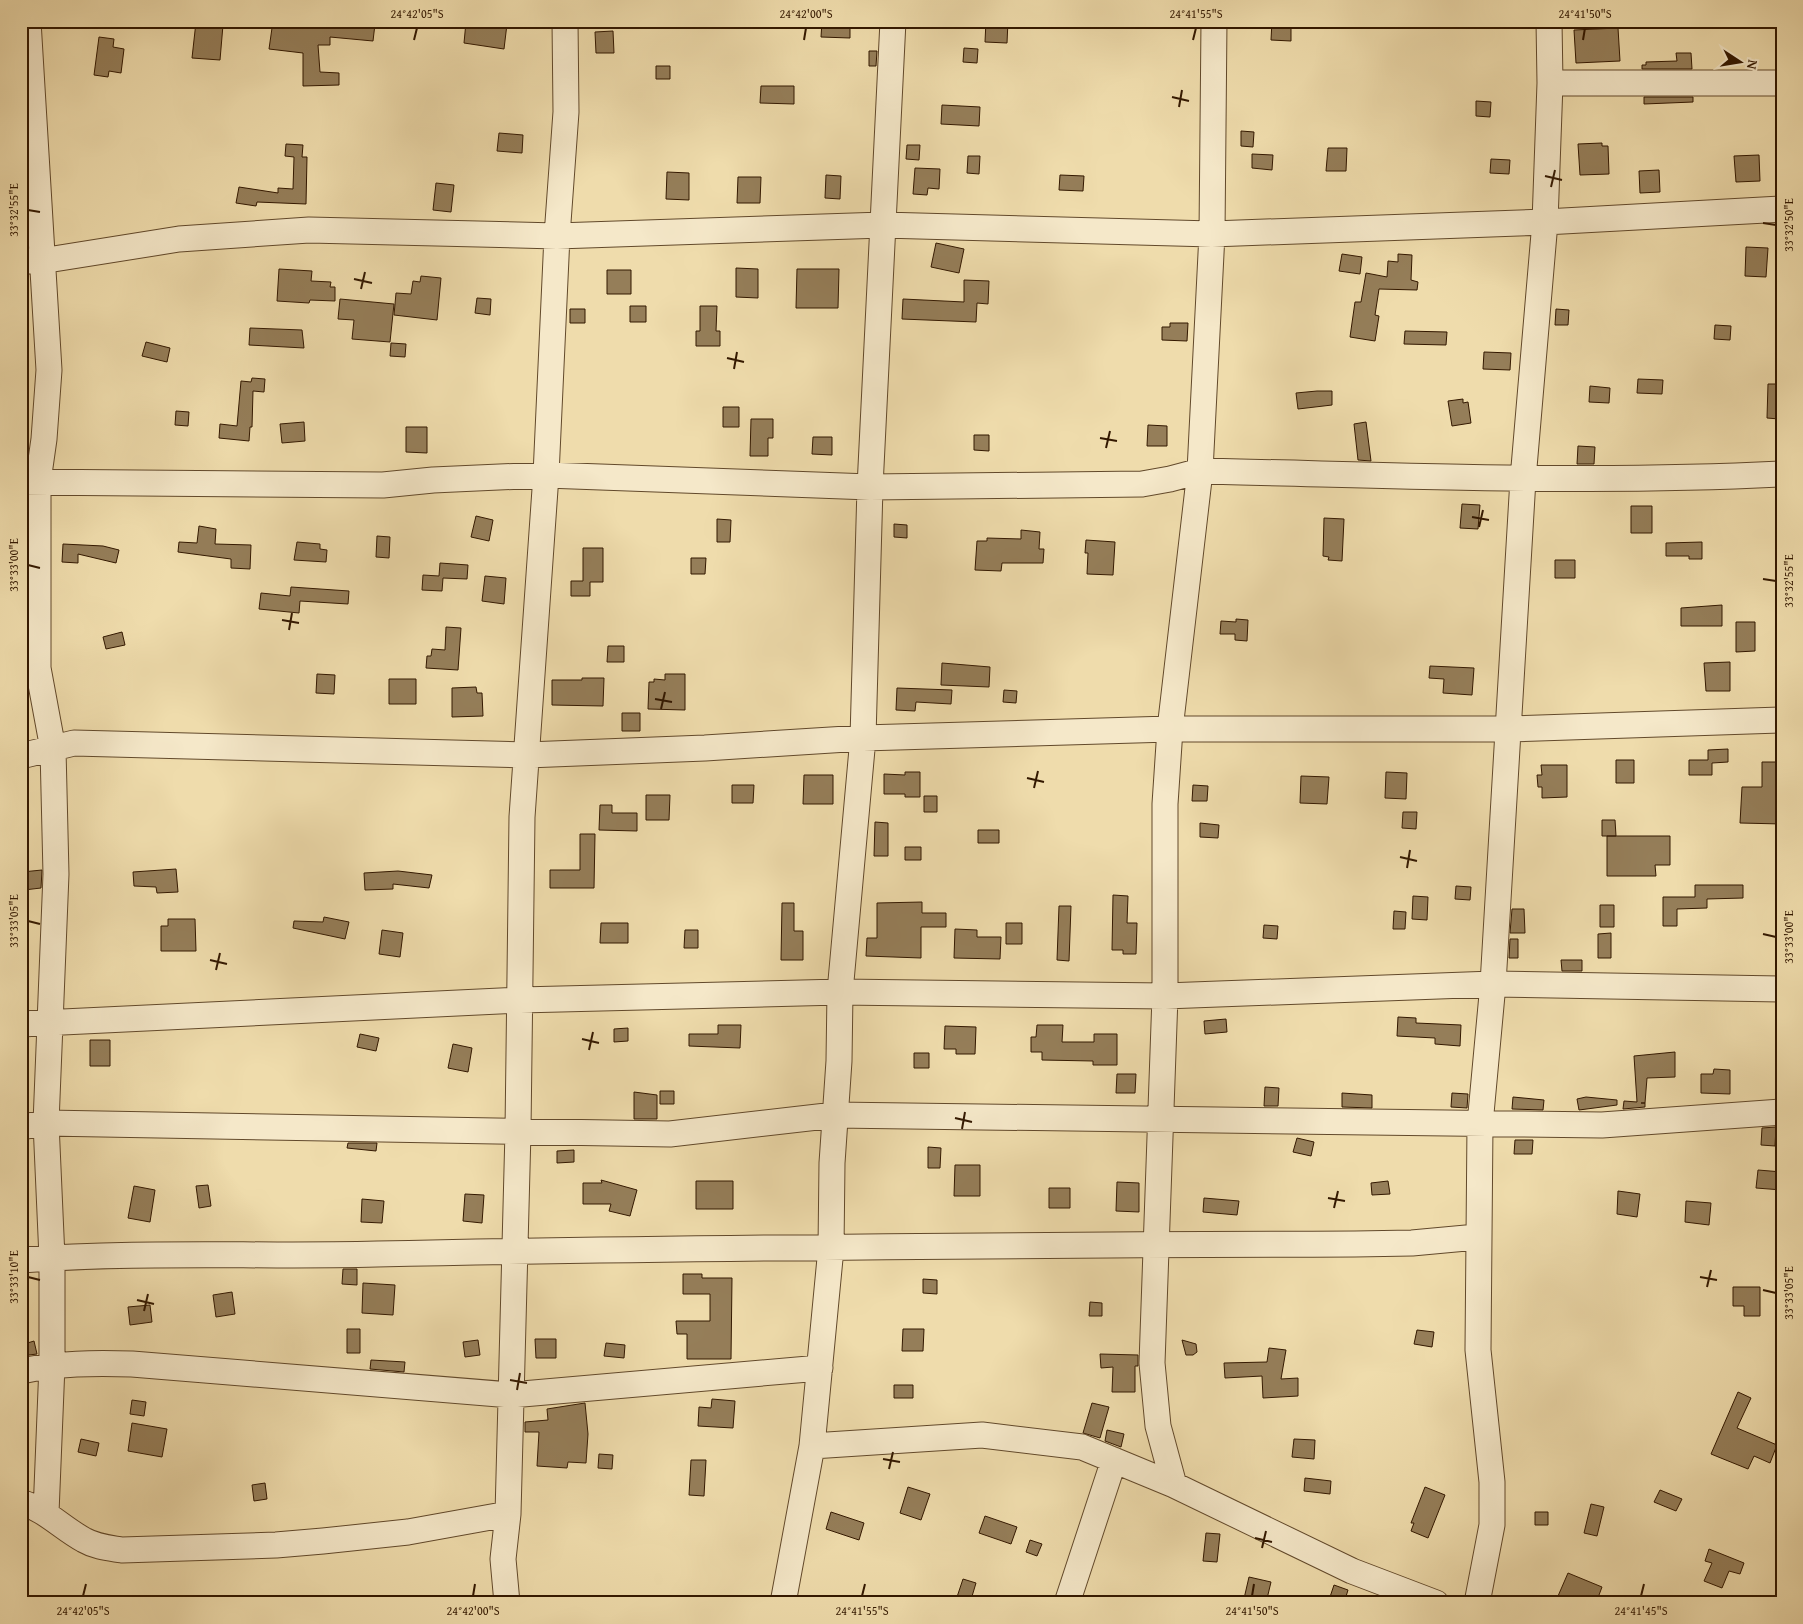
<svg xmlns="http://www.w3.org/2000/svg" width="1803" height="1624" viewBox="0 0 1803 1624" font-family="'Gentium Book Plus',serif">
	<rect width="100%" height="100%" fill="#efdcac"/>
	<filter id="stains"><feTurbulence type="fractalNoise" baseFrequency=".004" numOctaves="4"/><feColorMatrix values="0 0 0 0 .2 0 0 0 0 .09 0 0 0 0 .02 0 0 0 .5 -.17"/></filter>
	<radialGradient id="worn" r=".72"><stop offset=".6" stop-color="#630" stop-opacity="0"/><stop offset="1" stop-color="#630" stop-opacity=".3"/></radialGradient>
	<path fill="#957e59" stroke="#331800" d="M273,21L316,22V27H353L354,22L375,24L373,41L330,37V45H318L320,72L339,73V85L303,86V53L269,49Z
		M822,21H850V38L821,37Z
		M986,21H1008L1007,43L985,42Z
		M1272,21H1291V41L1271,40Z
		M196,22L223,25L220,60L192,58Z
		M466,22L507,24L504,49L464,43Z
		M1618,28L1620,61L1576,63L1574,30Z
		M613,31L614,53H596L595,32Z
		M99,37L114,39L113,47L124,49L121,73L109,71L108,77L94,75Z
		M964,48L978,49L977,63L963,62Z
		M869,51H877L876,66H869Z
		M1676,53H1691L1692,69H1642V65H1646V62L1677,61Z
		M656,66H670V79H656Z
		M761,86H794V104L760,103Z
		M1644,97H1693V102L1644,104Z
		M1476,101L1491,102L1490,117L1476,116Z
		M942,105L980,107L979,126L941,124Z
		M1241,131L1254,132L1253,147L1241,146Z
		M499,133L523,135L522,153L497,151Z
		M1602,143V146H1608L1609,174L1580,175L1578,144Z
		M286,144L303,145L302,157H307L306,204L257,202L256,206L236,203L239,187L278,193V188L293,189L294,157L285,156Z
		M907,145H920L919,160L906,159Z
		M1328,148H1347L1346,171H1326Z
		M1252,154L1273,155L1272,170L1252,168Z
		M1759,155L1760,181L1736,182L1734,156Z
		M968,156H980L979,174L967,173Z
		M1491,159L1510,160L1509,174L1490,173Z
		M915,168L940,169L939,189L928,188L927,195L913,194Z
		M1659,170L1660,192L1640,193L1639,171Z
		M667,172L689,173V200L666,199Z
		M826,175L841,176L840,199L825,198Z
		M1060,175L1084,176L1083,191L1059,190Z
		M738,177H761L760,203H737Z
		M436,183L454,185L451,212L433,210Z
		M936,243L964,249L959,273L931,267Z
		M1746,247L1768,248L1766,277L1745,276Z
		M1342,254L1362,257L1360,274L1339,271Z
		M1398,254L1412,255L1411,280L1418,282L1417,290L1379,289L1375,315L1379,316L1375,341L1350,337L1355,302H1361L1366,273L1387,277L1388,261L1398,262Z
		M736,268L758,269V298L736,297Z
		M279,269L312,271L311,281L331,282L330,287H335V301L310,300L309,303L277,301Z
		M797,269H839L838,308H796Z
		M607,270H631V294H607Z
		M421,276L441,278L437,320L394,315L396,293L411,294L413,281L420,282Z
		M964,280L989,281L988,304L977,303L976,322L902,319L903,299L964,302Z
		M477,298L491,299L490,315L475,313Z
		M340,299L394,304L390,342L352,339L354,320L338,319Z
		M630,306H646V322H630Z
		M700,306H717L716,331H720V346H696V331H700Z
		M570,309H585V323H570Z
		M1556,309L1569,310L1568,325H1555Z
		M1170,323H1188L1187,341L1162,340V327H1170Z
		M1715,325L1731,326L1730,340L1714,339Z
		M250,328L302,330L304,348L249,345Z
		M1405,331L1447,332L1446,345L1404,344Z
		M146,342L170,348L167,362L142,356Z
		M391,343L406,344L405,357L390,356Z
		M1484,352L1511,353L1510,370L1483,369Z
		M252,378L265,379L264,392L253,391L252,427H250L249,441L219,438L220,424L237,426L241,381L251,382Z
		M1638,379L1663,380L1662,394L1637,393Z
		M1768,384H1781L1779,419L1767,418Z
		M1590,386L1610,388L1609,403L1589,402Z
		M1317,391H1332V405L1298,409L1296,393Z
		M1463,399V403L1468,402L1471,423L1452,426L1448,401Z
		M723,407H739V427H723Z
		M176,411L189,412L188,426L175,425Z
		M751,419H773V438H768V456H750Z
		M304,422L305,441L282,443L280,424Z
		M1366,422L1371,461L1358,460L1354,424Z
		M1148,425L1167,426V446H1147Z
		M406,427H427V453L406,452Z
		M974,435H989V451L974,450Z
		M813,437H832V455L812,454Z
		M1578,446L1595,447L1594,464H1577Z
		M1462,504L1480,505L1478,529L1460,528Z
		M1631,506H1652V533H1631Z
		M476,516L493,520L489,541L471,537Z
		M1324,518L1344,519L1342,561L1328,560L1329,557L1323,556Z
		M717,519L731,520L730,542H717Z
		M894,524L907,525V538L894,537Z
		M199,526L216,529L215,544L251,545L250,569L231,568V559L178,552L179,542L197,543Z
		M1021,530L1040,532L1039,549H1044L1043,563H1002L1001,571L975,570L977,541H987V538L1021,539Z
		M377,536L390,537L389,558L376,557Z
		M1086,540L1115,542L1113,575L1087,574L1088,553H1085Z
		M297,542L320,544V549L327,550L326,562L294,560Z
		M1702,542V559H1689V556H1666V543Z
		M63,544L103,546L119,550L116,563L78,554V563L62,562Z
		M583,548H603V582H590V596H571V581H583Z
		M691,558H706L705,574H691Z
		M1555,560H1575V578H1555Z
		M440,563L468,565L467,579L443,578L442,591L422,590L423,575L439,576Z
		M485,576L506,578L504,604L482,601Z
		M291,587L349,591L348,604L300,601L299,613L259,609L261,593L290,596Z
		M1722,605V626H1681V608Z
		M1236,619L1248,620L1247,641L1235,640V634H1220L1221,621L1236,622Z
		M1736,622H1755V651L1736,652Z
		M446,627L461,628L458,670L426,668L427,656H431L432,649L445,650Z
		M122,632L125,645L106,649L103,637Z
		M608,646H624V662H607Z
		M1730,662V691H1706L1704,663Z
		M942,663L990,667L989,687L941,685Z
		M1430,666L1474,668L1472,695L1443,693L1444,679L1429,678Z
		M317,674L335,675L334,694L316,693Z
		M665,674H685V710L648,709L649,682H654V679L665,680Z
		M582,678H604L603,706L552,705V680H582Z
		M389,679H416V704H389Z
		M476,687L477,693H482L483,716L452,717V688Z
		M897,688L952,690L951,704L916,702L915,711L896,710Z
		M1004,690L1017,691L1016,703L1003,702Z
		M622,713H640V731H622Z
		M1728,749V762L1712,763V775H1689V760H1708V750Z
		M1616,760H1634V783H1616Z
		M1762,762H1782V824L1740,823L1742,787H1762Z
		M1541,765H1567V797L1542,798V787H1538L1537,775H1542Z
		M905,772H920V797H905V794H884V774L905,775Z
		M1386,772L1407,773L1406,799L1385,798Z
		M804,775H833V804H803Z
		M1301,776L1329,777L1327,804L1300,803Z
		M732,785H754L753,803H732Z
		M1193,785L1208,786L1207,801H1192Z
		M646,795H670L669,820H646Z
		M924,796H937V812H924Z
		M600,805H612V813H637V831L599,830Z
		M1403,812H1417L1416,829L1402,828Z
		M1602,820H1615L1616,836H1602Z
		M875,822L888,823V856H874Z
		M1200,823L1219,825L1218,838L1200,837Z
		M978,830H999V843H978Z
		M580,834H595L594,888H550V870H580Z
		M1607,836H1670V865H1655L1656,876H1607Z
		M905,847H921V860H905Z
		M176,869L178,892L157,893L156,887L134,886L133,872Z
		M42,870L41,888L24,890L22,872Z
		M398,871L432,875L429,888L393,884V889L365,890L364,873Z
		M1695,885H1743V898L1707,899V908L1677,909V926H1663V897H1695Z
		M1456,886L1471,887L1470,900L1455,899Z
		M1113,895L1128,896L1127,923H1137L1136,954H1123V950H1112Z
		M1413,896L1428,897L1427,920L1412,919Z
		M922,902V913H946V927H921V958L866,956L867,938H877V903Z
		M782,903H794V931H803V960H781Z
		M1600,905H1614V927H1600Z
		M1059,906H1071L1069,961L1057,960Z
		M1512,909H1524L1525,933H1510Z
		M1394,911L1406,912L1405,929H1393Z
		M324,917L349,922L345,939L293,928L294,921L323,922Z
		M168,919H195L196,951H161V926H168Z
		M601,923H628V943H600Z
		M1006,923H1022V944H1006Z
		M1264,925L1278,926L1277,939L1263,938Z
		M955,929L977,930V937H1001L1000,959L954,958Z
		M382,930L403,933L400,957L379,954Z
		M685,930H698V948H684Z
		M1611,933V958H1598V934Z
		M1510,939H1518V958H1509Z
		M1561,960H1582V971H1562Z
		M1398,1017L1416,1018V1023L1461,1025L1460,1046L1435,1044V1038L1397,1036Z
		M1226,1019L1227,1032L1205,1034L1204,1021Z
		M718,1025H741L740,1048L689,1046V1034H718Z
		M1037,1025H1063L1062,1042H1094V1034H1117V1065H1093V1061L1042,1060V1052H1031V1037H1036Z
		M945,1026L976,1027L975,1054H956V1049H944Z
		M628,1028V1041L614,1042V1029Z
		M360,1034L379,1038L376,1051L357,1047Z
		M90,1040H110V1066H90Z
		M453,1044L472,1048L468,1072L448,1068Z
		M1675,1052V1077L1647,1078L1645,1103H1641H1645V1107L1623,1109L1624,1101L1637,1102L1634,1056Z
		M914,1053H929V1068H914Z
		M1714,1069L1730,1070V1094L1701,1093V1074H1713Z
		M1117,1074H1136L1135,1093H1116Z
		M1265,1087L1279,1088L1278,1106H1264Z
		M660,1091H674V1104H660Z
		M634,1092L657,1095V1119H634Z
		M1342,1093L1372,1095V1108L1342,1107Z
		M1452,1093L1468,1094L1467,1108L1451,1107Z
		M1513,1097L1544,1100L1543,1110L1512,1109Z
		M1586,1097L1617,1100V1105L1579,1110L1577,1099Z
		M1776,1127L1775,1146L1761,1145L1762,1128Z
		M1297,1138L1314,1142L1311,1156L1293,1152Z
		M1515,1140H1533L1532,1154H1514Z
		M348,1143H377L376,1151L347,1148Z
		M928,1147L941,1148L940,1168H928Z
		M574,1150V1162L557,1163V1151Z
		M955,1165H980V1196H954Z
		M1758,1170L1782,1172V1190L1756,1188Z
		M601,1180L637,1190L630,1216L609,1211L611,1204H583V1183H602Z
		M696,1181H733V1209H696Z
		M1388,1181L1390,1194L1372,1195L1371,1183Z
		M1117,1182L1139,1183V1212L1116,1211Z
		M208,1185L211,1206L199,1208L196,1186Z
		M134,1186L155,1190L150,1222L128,1218Z
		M1049,1188H1070V1208H1049Z
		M1618,1191L1640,1194L1637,1217L1617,1214Z
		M465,1194L484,1195L482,1223L463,1221Z
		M1204,1198L1239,1201L1237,1215L1203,1212Z
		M362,1199L384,1201L382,1223L361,1222Z
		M1686,1201L1711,1203L1709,1225L1685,1222Z
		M343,1269H357V1285L342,1284Z
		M683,1274H702V1278H732L731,1359H687V1334H677L676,1321H710V1294H683Z
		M923,1279L937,1280V1294L923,1293Z
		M363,1283L395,1285L393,1315L362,1313Z
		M1733,1287H1760V1316H1744V1306H1733Z
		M232,1292L235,1314L216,1317L213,1295Z
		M1090,1302L1102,1303V1316H1089Z
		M150,1305L152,1322L130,1325L128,1307Z
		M347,1329H360V1353H347Z
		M903,1329H924L923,1351H902Z
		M1417,1330L1434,1332L1432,1347L1414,1344Z
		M535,1339H556V1358H536Z
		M478,1340L480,1355L465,1357L463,1342Z
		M1182,1340L1196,1344L1197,1352L1193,1355H1186Z
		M34,1341L37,1354L21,1356V1345Z
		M606,1343L625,1345L624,1358L604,1356Z
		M1269,1348L1286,1350L1281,1379L1298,1378V1396L1263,1398L1262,1376L1225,1378L1224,1363L1267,1362Z
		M1100,1354L1138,1355V1366H1135V1392H1112L1113,1367L1101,1368Z
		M371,1360L405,1362L404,1372L370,1369Z
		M894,1385H913V1398H894Z
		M1738,1392L1751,1398L1737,1428L1777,1445L1770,1463L1754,1456L1748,1469L1711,1454Z
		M712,1399L735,1401L733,1428L698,1426L699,1407L711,1408Z
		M132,1400L146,1402L144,1416L130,1414Z
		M585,1403L588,1434L586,1463L568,1462L567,1468L537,1466L539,1432H525V1422L548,1420L547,1409Z
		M1092,1403L1109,1407L1100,1438L1083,1433Z
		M132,1423L167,1429L162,1457L128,1451Z
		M1107,1430L1124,1434L1121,1447L1105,1441Z
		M81,1439L99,1443L96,1456L78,1452Z
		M1294,1439L1315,1440L1314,1459L1292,1457Z
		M599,1454L613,1455L612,1469L598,1468Z
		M691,1460H706L704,1496L689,1495Z
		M1305,1478L1331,1481L1330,1494L1304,1491Z
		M265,1483L267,1499L254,1501L252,1485Z
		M908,1487L930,1494L921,1520L900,1513Z
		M1425,1487L1445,1495L1428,1538L1411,1531L1414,1523H1411Z
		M1660,1490L1682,1499L1676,1511L1654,1502Z
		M1591,1504L1604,1507L1597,1536L1584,1533Z
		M831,1512L864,1523L859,1540L826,1529Z
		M1535,1512H1548V1525H1535Z
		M985,1516L1017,1527L1011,1544L979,1533Z
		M1206,1533L1220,1534L1217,1562L1203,1561Z
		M1030,1540L1042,1544L1037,1556L1026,1552Z
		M1709,1549L1744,1563L1740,1574L1729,1571L1722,1588L1704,1581L1712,1563L1705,1561Z
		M1568,1573L1602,1587L1596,1603H1555Z
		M1249,1577L1271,1582L1266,1603H1243Z
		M963,1579L976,1583L970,1603H955Z
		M1334,1585L1348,1590L1344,1603H1328Z"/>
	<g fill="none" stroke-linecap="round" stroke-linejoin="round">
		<defs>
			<path id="minor" d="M28,21L49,370L44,439L38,481V668L53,749L56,874L46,1123L52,1258V1365L46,1513
				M1550,83H1782
				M21,261H41L179,239L309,230L557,236L883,225L1212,234L1545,222L1782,209
				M21,482L383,485L433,480L546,475L870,487L1142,484L1170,479L1200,471C1394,475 1588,484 1782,474
				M21,756L74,743L527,755L705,748L863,738L1170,729H1509L1782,720
				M21,1024L520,1000L840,992L1165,996L1493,984L1782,989
				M21,1127L46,1123L670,1134L835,1115L1602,1125L1782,1112
				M21,1260C139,1251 258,1257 377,1254C703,1247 1029,1245 1355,1244L1412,1243L1477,1237
				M21,1371C59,1363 94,1363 132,1364L511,1395L820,1368
				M812,1446L982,1435L1082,1447L1174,1485L1352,1571L1436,1603
				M1174,1485L1158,1426L1152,1363L1165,996V804L1170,729L1200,471L1212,234L1214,21
				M21,1502C46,1510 62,1528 84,1540C96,1547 110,1548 122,1550L276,1545L323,1541L408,1532L508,1514
				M507,1603L503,1559L508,1514L518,1131L522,817L546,475L557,236L566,112L565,21
				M783,1603L812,1446L831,1248L832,1163L839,1061L840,992L863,738L870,487L893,21
				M1067,1603L1114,1460
				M1477,1603L1492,1525V1482L1478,1350L1480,1124L1493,984L1523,479L1545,222L1550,83L1549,21"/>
		</defs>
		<use href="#minor" stroke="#62492b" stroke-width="27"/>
		<use href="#minor" stroke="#f5e8c9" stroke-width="25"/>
	</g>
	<path fill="none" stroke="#331800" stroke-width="2" d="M414,40L417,28M804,40L806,28M1193,40L1196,28M1583,40L1585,28M1172,97L1189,101M1179,107L1182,90M1545,176L1562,180M1551,187L1555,170M28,210L40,212M1763,223L1776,225M354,279L372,283M361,289L365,272M727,358L744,362M734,369L737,352M1100,438L1117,441M1106,448L1110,431M1472,517L1489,520M1479,527L1483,510M28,565L40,568M1763,579L1776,581M282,620L299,623M289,630L292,613M655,699L672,702M661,709L665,692M1027,778L1044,782M1034,788L1038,771M1400,857L1417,861M1407,868L1410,850M28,921L40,924M1763,934L1776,937M210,960L227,964M216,970L220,953M582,1039L599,1043M589,1050L593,1032M955,1118L972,1122M962,1129L965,1112M1328,1198L1345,1201M1334,1208L1338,1191M28,1277L40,1280M1700,1277L1717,1280M1707,1287L1711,1270M1763,1290L1776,1293M137,1300L154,1304M144,1311L148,1294M510,1380L527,1383M517,1390L520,1373M883,1459L900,1462M889,1469L893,1452M1255,1538L1272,1542M1262,1548L1266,1531M83,1596L86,1584M473,1596L475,1584M862,1596L865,1584M1252,1596L1254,1584M1641,1596L1644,1584"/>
	<rect width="1803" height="1624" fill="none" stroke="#efdcac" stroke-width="55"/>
	<g transform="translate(1740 62) rotate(102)" stroke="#f5e8c9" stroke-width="4" paint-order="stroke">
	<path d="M0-4L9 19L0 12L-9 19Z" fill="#331800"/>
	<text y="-8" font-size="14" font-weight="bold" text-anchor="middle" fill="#331800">N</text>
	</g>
	<rect x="28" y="28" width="1748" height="1568" fill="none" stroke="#331800" stroke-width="2"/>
	<g font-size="12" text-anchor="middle" fill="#331800">
		<text x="417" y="18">24°42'05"S</text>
		<text x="806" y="18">24°42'00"S</text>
		<text x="1196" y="18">24°41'55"S</text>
		<text x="1585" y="18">24°41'50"S</text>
		<text transform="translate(14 210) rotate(-90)" y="4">33°32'55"E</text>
		<text transform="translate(1789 225) rotate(-90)" y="4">33°32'50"E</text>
		<text transform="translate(14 565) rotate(-90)" y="4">33°33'00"E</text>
		<text transform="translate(1789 581) rotate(-90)" y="4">33°32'55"E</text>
		<text transform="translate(14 921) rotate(-90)" y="4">33°33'05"E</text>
		<text transform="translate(1789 937) rotate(-90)" y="4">33°33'00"E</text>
		<text transform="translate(14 1277) rotate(-90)" y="4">33°33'10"E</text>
		<text transform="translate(1789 1293) rotate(-90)" y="4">33°33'05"E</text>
		<text x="83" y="1615">24°42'05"S</text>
		<text x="473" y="1615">24°42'00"S</text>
		<text x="862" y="1615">24°41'55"S</text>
		<text x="1252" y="1615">24°41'50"S</text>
		<text x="1641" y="1615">24°41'45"S</text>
	</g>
	<rect width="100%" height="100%" filter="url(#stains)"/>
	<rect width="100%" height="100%" fill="url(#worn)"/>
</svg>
